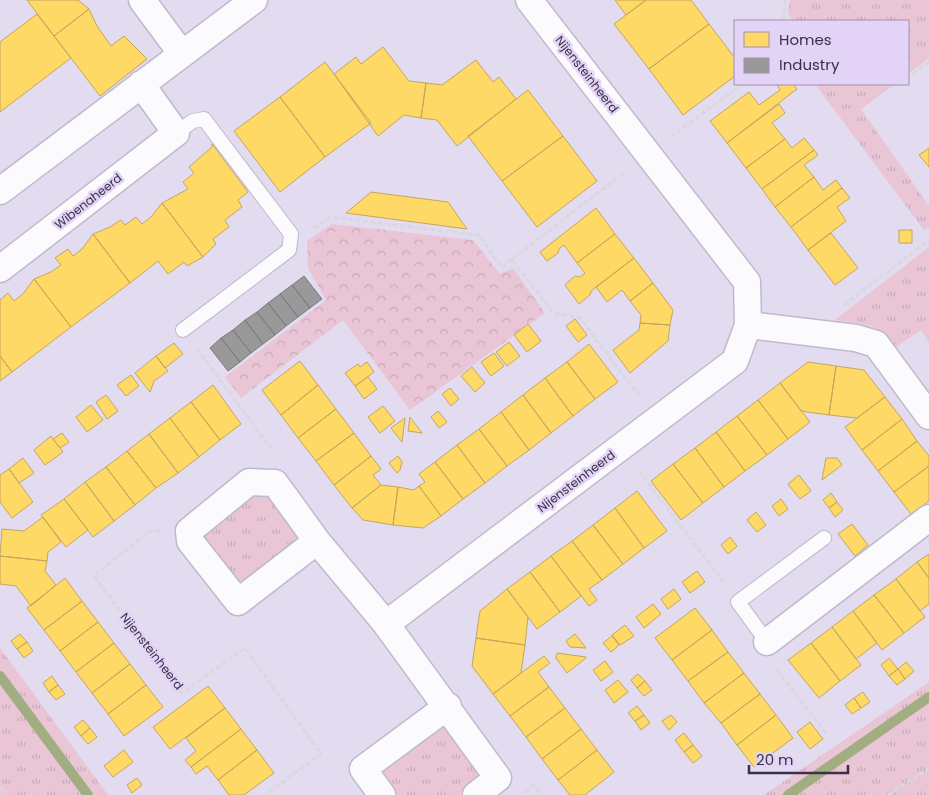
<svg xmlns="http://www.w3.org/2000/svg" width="929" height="795" viewBox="0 0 929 795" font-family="Poppins,sans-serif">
	<defs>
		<pattern id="grass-tufts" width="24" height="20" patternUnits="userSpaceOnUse" patternTransform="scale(1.25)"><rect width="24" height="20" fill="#e9c5d5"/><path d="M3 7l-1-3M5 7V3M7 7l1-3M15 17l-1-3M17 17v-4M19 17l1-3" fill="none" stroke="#c9aab8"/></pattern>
		<pattern id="park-crowns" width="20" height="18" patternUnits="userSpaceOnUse" patternTransform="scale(1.25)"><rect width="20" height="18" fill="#e9c5d5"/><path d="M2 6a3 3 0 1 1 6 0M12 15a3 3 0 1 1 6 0" fill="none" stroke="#c9aab8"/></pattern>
	</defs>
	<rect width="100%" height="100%" fill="#e3dbef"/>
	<path fill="url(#grass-tufts)" d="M790,0H929V58L908,74V21H793L788,14Z
		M815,84H895L861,109L929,206V227L924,230Z
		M929,247V342L921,330L895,348C883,322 860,324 835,320Z
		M264,495L277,503L302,538L241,588L199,534L248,496Z
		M0,648L108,795H0Z
		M929,682V795H764Z
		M446,719L479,774L475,783L460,795H398L380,771Z"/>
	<path fill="url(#park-crowns)" d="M332,224L473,240L500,274L513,268L545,313L410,410L343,320L241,398L225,377L326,300L308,268L307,241Z"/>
	<path fill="#ffd966" stroke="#c4a65d" d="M27,0H78L89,9L54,36Z
		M615,0H646L626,15Z
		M646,0H691L709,24L649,69L614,24Z
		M89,9L97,26L111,46L124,36L147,59L100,96L54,36Z
		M37,14L71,58L0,112V42Z
		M709,24L735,58V76L683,115L649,69Z
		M383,47L409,81L426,83L421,118L404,115L378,136L334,74L356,57L361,64Z
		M476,60L493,82L499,77L516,99L457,146L437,120L421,118L426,83L442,85Z
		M325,62L371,123L325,157L280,97Z
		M777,84H793L797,89L727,143L710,121L749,92L759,105L780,90Z
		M528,90L563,136L502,181L468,136Z
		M280,97L325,157L280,192L234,131Z
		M779,104L785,113L772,123L785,139L746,168L727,143Z
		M563,136L597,181L537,227L502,181Z
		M804,138L814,150L762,189L746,168L785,139L792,148Z
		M212,144L248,192L238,200L242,207L225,220L229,227L213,239L216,244L203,257L162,203L188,189L183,182L194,173L189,167L212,147Z
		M929,148V167L919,155Z
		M814,150L818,155L804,165L814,177L775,207L762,189Z
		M814,177L823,190L836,180L842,188L791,227L775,207Z
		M842,188L850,198L837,207L846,221L808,250L791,227Z
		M371,192L448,202L467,229L346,213Z
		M162,203L203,257L187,266L184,262L168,274L158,261L130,283L93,234L110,227L121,220L125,225L136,217L142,224L151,217Z
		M596,208L615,234L577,263L564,245L559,249L558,253L547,261L540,252Z
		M899,230H912V243H899Z
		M831,233L858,268L835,285L808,250Z
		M93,234L130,283L71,327L34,279L51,272L61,265L55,258L68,249L73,256L82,249Z
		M615,234L634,258L591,291L590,295L579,304L565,285L575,276L580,277L585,273L577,263Z
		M634,258L653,283L630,301L622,290L607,302L596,287Z
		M34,279L71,327L12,372L0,356V300L8,293L14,301L23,294Z
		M653,283L673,310L670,325L640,323L641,315L630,301Z
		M575,319L587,335L578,342L566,326Z
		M640,323L670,325L668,341L630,373L613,350L639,330Z
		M528,324L541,341L527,352L514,335Z
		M509,342L520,356L507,366L496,352Z
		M174,343L183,354L165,368L156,356Z
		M589,344L618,382L595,399L567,362Z
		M494,353L504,366L491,376L481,362Z
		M0,356L12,372L0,381Z
		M156,356L168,371L154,381L150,392L135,373Z
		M300,361L318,385L281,415L262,390Z
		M367,362L374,372L355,386L345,373L358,364L360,367Z
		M567,362L595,399L573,416L545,378Z
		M808,362L836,366L829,415L801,411L780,383Z
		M836,366L864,370L885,397L857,418L829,415Z
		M472,367L485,383L475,392L461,376Z
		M131,375L139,386L126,396L117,385Z
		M368,377L377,389L364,399L355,386Z
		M545,378L573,416L551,433L523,395Z
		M780,383L810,422L788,439L758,400Z
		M213,385L241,424L220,440L191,402Z
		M318,385L336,409L298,438L281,415Z
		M450,388L459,399L451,406L442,394Z
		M106,395L118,411L107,419L96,402Z
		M523,395L551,433L529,450L501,412Z
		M885,397L902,419L862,450L845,427Z
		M758,400L788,439L767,455L737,416Z
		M191,402L220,440L199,457L170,418Z
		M91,405L103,420L87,432L76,417Z
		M383,406L395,421L380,433L368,417Z
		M336,409L354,433L316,461L298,438Z
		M438,411L447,422L439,428L431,417Z
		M501,412L529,450L507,466L479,429Z
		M737,416L767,455L745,471L716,432Z
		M410,417L422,433L408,431Z
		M170,418L199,457L178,473L149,434Z
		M405,418L402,442L391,428Z
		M902,419L917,441L878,471L862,450Z
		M479,429L507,466L485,483L457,445Z
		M716,432L745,471L724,487L695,448Z
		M62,433L69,442L60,448L53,439Z
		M354,433L371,456L334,485L316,461Z
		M149,434L178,473L156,488L127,451Z
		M51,436L63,452L45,465L34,450Z
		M917,441L929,456V466L894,492L878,471Z
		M457,445L485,483L463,499L435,462Z
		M695,448L724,487L703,503L673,464Z
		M127,451L156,488L135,505L106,467Z
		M371,456L381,469L373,475L381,485L352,508L334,485Z
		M398,456L402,462L400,470L397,473L389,463Z
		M23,458L34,473L19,483L9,469Z
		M826,458H837L842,465L822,480Z
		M435,462L463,499L441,516L419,486L425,482L419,474Z
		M673,464L703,503L681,520L651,481Z
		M929,466V501L911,514L894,492Z
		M106,467L135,505L114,521L85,482Z
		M9,469L33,502L12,518L0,502V475Z
		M799,475L811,491L800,499L788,484Z
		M85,482L114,521L93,537L64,499Z
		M381,485L398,487L393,525L363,520L352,508Z
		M419,486L441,516L423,528L393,525L398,487L414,490Z
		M637,491L667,531L644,548L615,508Z
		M831,493L837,502L829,508L823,500Z
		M64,499L88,530L66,547L41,515Z
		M781,499L788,509L779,516L772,506Z
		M837,502L843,510L835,517L829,508Z
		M615,508L644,548L623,564L593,525Z
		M756,512L766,525L757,532L747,520Z
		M43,517L61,542L48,552L47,561L0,556L2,529L24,531Z
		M852,524L868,545L855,556L838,534Z
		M593,525L623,564L602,580L572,541Z
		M730,537L737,546L728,554L721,545Z
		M572,541L602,580L589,589L597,600L589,606L551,556Z
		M929,554V578L917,562Z
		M0,556L47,561L45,571L56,585L31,606L16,586L0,584Z
		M551,556L581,596L560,612L530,572Z
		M917,562L929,578V604L920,611L896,579Z
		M697,571L705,582L690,593L682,582Z
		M530,572L560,612L537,629L507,589Z
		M65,578L82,601L44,630L27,608Z
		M896,579L925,617L904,633L874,595Z
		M507,589L528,617L525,645L476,638L480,611Z
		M674,589L681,599L668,609L661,599Z
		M874,595L904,633L882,650L853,611Z
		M82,601L98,622L60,651L44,630Z
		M653,604L661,614L644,628L636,617Z
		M695,608L712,630L672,660L655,638Z
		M853,611L877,643L856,659L832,627Z
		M98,622L114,643L76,672L60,651Z
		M625,625L634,636L620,645L612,635Z
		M832,627L861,665L840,681L811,643Z
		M712,630L728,652L688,681L672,660Z
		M20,634L27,642L17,649L11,641Z
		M575,634L586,648L570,647L566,641Z
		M612,636L619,645L611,652L603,643Z
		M476,638L525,645L521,673L493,694L472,666Z
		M27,642L33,651L24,658L17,649Z
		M114,643L130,664L92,693L76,672Z
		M811,643L840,681L819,698L788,660Z
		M728,652L744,673L704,703L688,681Z
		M557,653L586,657V658L567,673L556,658Z
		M544,656L550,663L538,672L549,687L510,716L493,694Z
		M889,658L898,669L889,676L881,665Z
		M605,661L613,672L601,681L593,670Z
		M906,662L914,671L905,679L898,669Z
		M130,664L146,685L108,714L92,693Z
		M898,669L905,679L897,685L889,676Z
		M744,673L760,694L721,723L704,703Z
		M638,674L645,681L637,688L631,680Z
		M52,676L58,685L49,692L43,683Z
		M618,680L628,692L614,703L605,690Z
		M645,681L652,690L644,696L637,688Z
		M58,685L65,694L56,700L49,692Z
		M146,685L163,707L124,736L108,714Z
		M208,686L225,708L170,749L153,727Z
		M549,687L565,708L526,737L510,716Z
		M863,692L870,702L861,708L854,698Z
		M760,694L776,715L737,745L721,723Z
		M854,698L861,708L852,714L845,705Z
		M637,706L644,715L635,721L628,713Z
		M225,708L241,729L191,767L185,760L196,751L186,738Z
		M565,708L581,729L542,759L526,737Z
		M644,715L650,723L641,730L635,721Z
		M671,715L677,722L669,730L662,721Z
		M776,715L793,738L754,767L737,745Z
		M83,720L90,728L81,736L74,727Z
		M810,722L823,739L810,749L797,732Z
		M90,728L97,737L88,744L81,736Z
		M241,729L257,750L218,780L207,766L196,774L191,767Z
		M581,729L597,750L558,780L542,759Z
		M684,733L693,745L684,752L675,740Z
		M693,745L702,756L693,763L684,752Z
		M124,750L133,762L113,777L104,766Z
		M257,750L274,773L244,795H229L218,780Z
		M597,750L614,772L585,795H570L558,780Z
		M137,778L142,785L132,793L127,785Z"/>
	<path fill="#999" stroke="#7c7a80" d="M304,276L322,299L310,308L292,285Z
		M292,285L310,308L298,317L280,294Z
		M280,294L298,317L286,326L268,303Z
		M268,303L286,326L275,335L257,312Z
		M257,312L275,335L263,344L245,320Z
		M245,320L263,344L251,353L233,330Z
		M233,330L251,353L240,362L221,338Z
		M221,338L240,362L228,371L210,348Z"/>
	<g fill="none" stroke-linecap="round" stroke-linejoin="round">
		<path stroke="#a0ae81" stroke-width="10" d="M0,676L88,795
			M788,795L929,697"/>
		<defs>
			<path id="lane" d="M176,133L193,121L204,119L291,234L289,250L183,330
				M767,642L738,602L824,538"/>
			<path id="street" d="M142,0L182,54
				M0,191L254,0
				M0,269L176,133L141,84
				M748,325L856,338L876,344L929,416
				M317,541L238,602L190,541L189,531L249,482L275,483L317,541L386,624L498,778L476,795
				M386,624L735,361L748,325L747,282L529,0
				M767,642L929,518
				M382,795L363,769L448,706"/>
		</defs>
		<use href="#lane" stroke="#c0b8cc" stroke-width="16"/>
		<use href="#street" stroke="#c0b8cc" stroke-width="29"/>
		<path stroke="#dad8df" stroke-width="3" stroke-dasharray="5 2.5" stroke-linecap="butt" d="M786,0L783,16L787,21
			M913,74L929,62
			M671,137L742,84
			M314,228L331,217L479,235L502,268L512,259L553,313L579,317L639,396
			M512,259L625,172
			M844,305L929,240
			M197,349L274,452
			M639,471L724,583
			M160,531H150L94,576L182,693L245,648L321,754L265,795
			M777,670L826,733
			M0,787L6,795
			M525,792L534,785L541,795
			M888,795L929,768"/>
		<use href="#lane" stroke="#fbfafd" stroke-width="14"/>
		<use href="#street" stroke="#fbfafd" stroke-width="26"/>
	</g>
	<g text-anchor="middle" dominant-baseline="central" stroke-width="5" stroke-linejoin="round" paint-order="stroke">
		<g font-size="12" fill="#3a3047" stroke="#e2d3f7">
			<text transform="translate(587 74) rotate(52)">Nijensteinheerd</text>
			<text transform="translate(88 201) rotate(-38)">Wibenaheerd</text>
			<text transform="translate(576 481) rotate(-37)">Nijensteinheerd</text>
			<text transform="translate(152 651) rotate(52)">Nijensteinheerd</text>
		</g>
	</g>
	<rect x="734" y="20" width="175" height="65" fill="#e2d3f7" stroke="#9f92b1"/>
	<rect x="744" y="32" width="25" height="15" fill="#ffd966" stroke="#9f92b1"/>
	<text x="779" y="45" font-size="15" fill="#3a3047">Homes</text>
	<rect x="744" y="58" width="25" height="15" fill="#999999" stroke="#9f92b1"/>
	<text x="779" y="70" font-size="15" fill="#3a3047">Industry</text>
	<path d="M749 765v8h99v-8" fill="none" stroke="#3a3047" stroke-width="2.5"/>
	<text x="756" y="765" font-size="15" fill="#3a3047" stroke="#e2d3f7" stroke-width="4" paint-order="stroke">20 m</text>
</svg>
